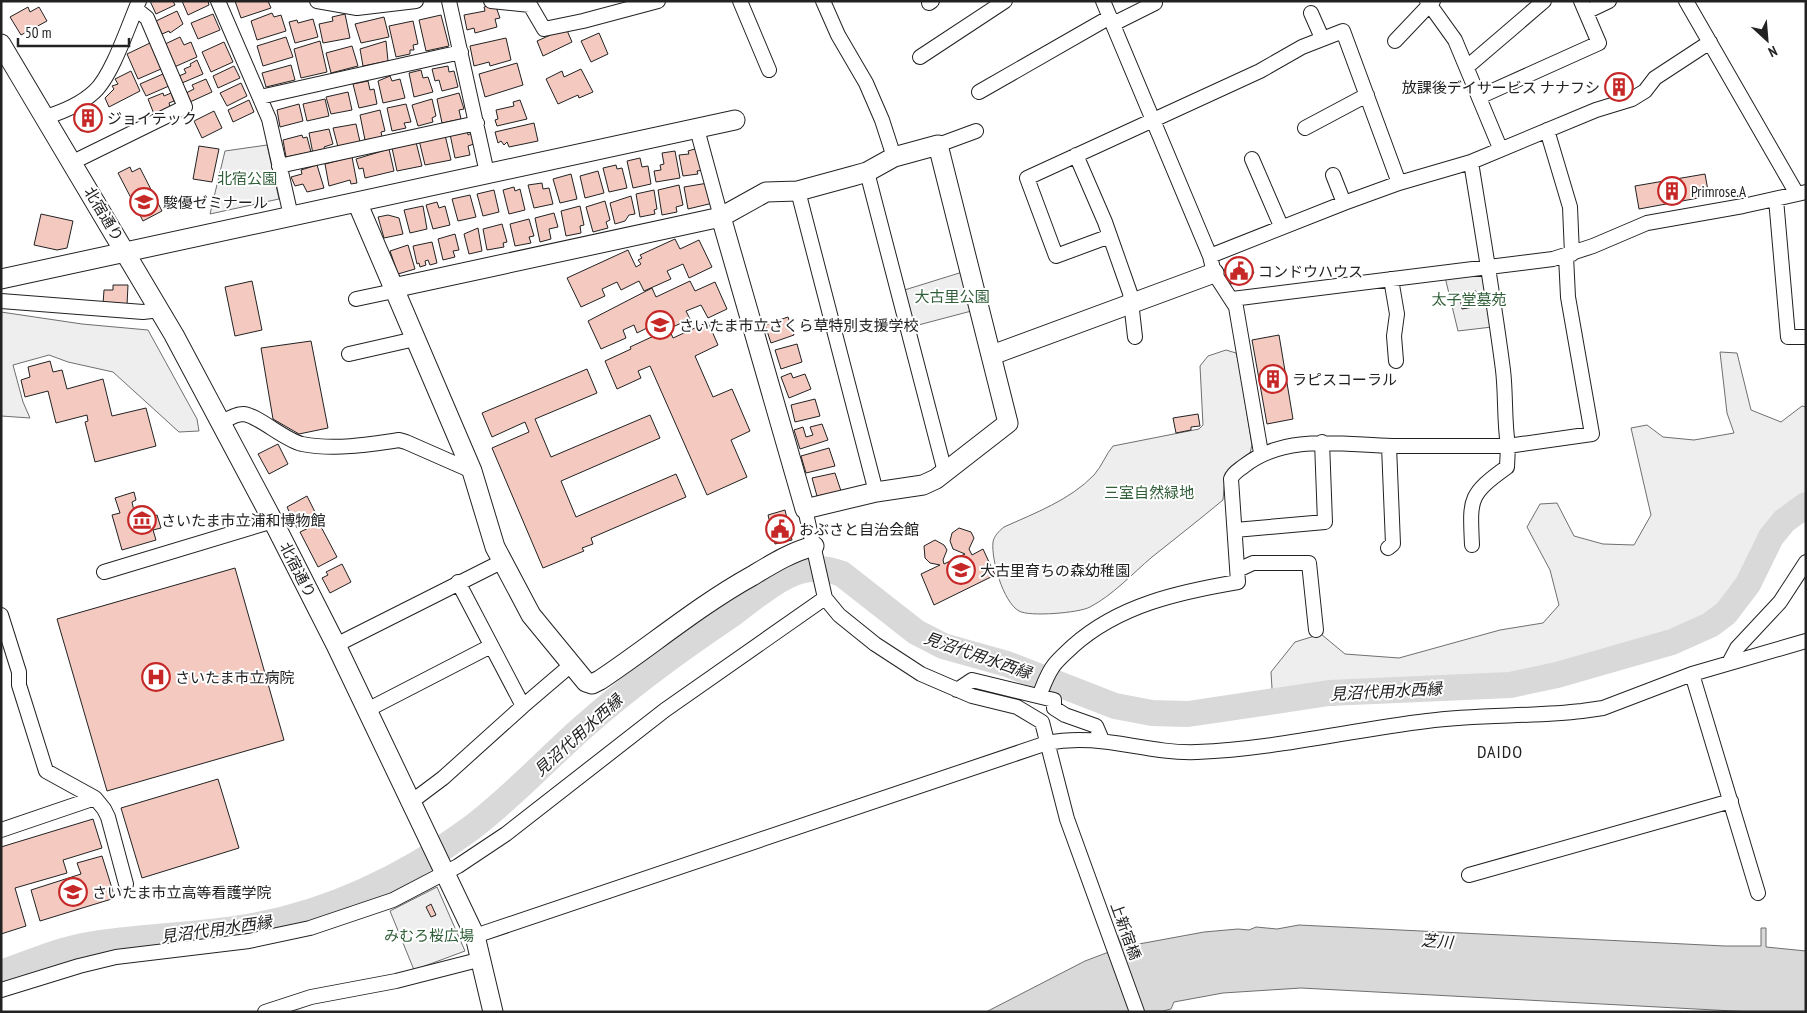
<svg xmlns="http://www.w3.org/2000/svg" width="1807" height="1013" viewBox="0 0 1807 1013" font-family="'PT Sans Narrow','Noto Sans JP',sans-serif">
	<rect width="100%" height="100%" fill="#fff"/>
	<path fill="#eee" stroke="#6f6f6f" d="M267,145L279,199L210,214L225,151Z
		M969,270L979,309L907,328L898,292Z
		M1481,273L1484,275L1492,327L1458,331L1445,277Z
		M1,312L82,324L148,330L197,419L199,431L179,432L113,372L68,362L49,355L13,365L23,402L30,418L1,416Z
		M1226,350L1236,353L1239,363L1252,445L1250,453L1225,476L1223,500C1200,519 1176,538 1152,557C1132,574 1113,595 1090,607C1079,613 1029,617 1019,611C1003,602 991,559 993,542C994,536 999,531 1004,527C1035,513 1070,500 1094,475C1102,466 1106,454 1113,446L1199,429L1203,425L1200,366L1208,356Z
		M1720,352L1737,353L1751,410L1781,422L1802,406L1806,407V506L1752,556L1724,604L1696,622L1667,635L1539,675L1334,705H1273L1271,672L1295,642L1321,634L1345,654L1399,658L1500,630L1543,623L1559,605L1550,570L1527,527L1540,504L1557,503L1574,536L1603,544L1634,545L1651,515L1631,428L1647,425L1663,437L1694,440L1734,433L1727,413Z
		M437,887L465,951L414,970L390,911Z"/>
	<path fill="#d9d9d9" stroke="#6f6f6f" d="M1299,925L1725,946H1761V928H1766V947L1806,951V1012H1752L1301,988L1223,993L1174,1002L1171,1009L1163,1011L986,1012L1085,961L1122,947L1118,936L1123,934L1128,946L1204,932L1238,929L1249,930L1256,927L1277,929Z"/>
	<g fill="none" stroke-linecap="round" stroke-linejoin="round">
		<path stroke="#d9d9d9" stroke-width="26" d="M1,973C30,963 58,950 88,945C141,936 194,936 247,927C327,914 405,877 470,829C510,799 544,762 581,729C628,687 679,650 731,615C750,601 778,577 800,571C814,567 829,569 842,574L916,632L943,646L1007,664L1115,706L1152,713L1188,714L1329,693L1510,685L1557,675L1672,642L1710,625L1726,613L1748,584L1771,537L1784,521L1806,505"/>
	</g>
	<path fill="#f3c9c0" stroke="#222" d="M150,1H173L175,5L156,14Z
		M182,1H208L209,5L188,15Z
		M235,1H268L271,8L241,18Z
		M495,4L500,18L495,19L497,27L475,33L474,28L467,30L464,15L485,11L484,7Z
		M28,7L30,12L39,7L47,21L21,35L10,17Z
		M177,11L183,24L170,33L169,31L162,34L156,21Z
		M272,13L274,17L281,15L286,31L257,40L251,21Z
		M213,14L220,30L198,39L191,23Z
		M345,14L350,38L323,43L319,24L333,21L332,17Z
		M441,15L449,46L426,51L419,20Z
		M384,17L389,37L361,43L355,24Z
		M313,19L318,37L295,43L289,22L297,20L298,23Z
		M413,21L418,44L413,45L414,50H410V54L396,57L389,26Z
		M566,28L572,42L543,56L537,41Z
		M599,33L608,54L591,62L581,41Z
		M180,37L184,45L191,42L197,57L172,68L163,45Z
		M286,37L293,57L263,66L257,46Z
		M506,38L511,60L490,66L489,62L474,66L470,46Z
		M320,41L327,72L301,78L294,49Z
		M386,41L388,61L363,66L360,49Z
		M224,42L233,62L211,72L202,52Z
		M150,43L161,69L138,79L127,54Z
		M352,46L358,66L331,73L326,53Z
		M197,60L203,74L182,83L179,76L186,73L184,69L191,66L190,64Z
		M517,63L523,85L485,97L479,74Z
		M291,65L295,80L266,87L262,73Z
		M234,66L240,78L218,88L213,76Z
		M448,66L449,72L454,71L458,87L442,91L439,80L435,81L432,69Z
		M581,69L593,92L579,98L578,95L558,104L546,79L562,71L564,77Z
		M421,70L423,78L428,77L433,92L414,97L409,73Z
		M131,71L140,91L109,107L105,98L114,89L112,86L118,84L115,79Z
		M163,74L169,86L146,96L140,84Z
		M390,76L392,81L400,79L405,98L383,103L378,81Z
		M1624,76L1629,88L1614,97L1609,86L1612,85L1611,83Z
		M206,79L212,92L190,102L186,93L194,89L192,85Z
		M368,81L370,90L374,89L377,104L359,108L353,84Z
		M241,83L247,96L227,106L220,93Z
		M348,92L352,110L331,114L326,97Z
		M163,93L164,96L171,93L174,101L169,103L170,107L154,114L148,99Z
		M459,93L464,109L459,110L461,119L442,123L437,99Z
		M325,99L329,116L307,121L303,104Z
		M432,99L436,116L432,118L433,122L418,126L412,105Z
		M249,100L254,112L233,122L228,110Z
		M520,100L527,119L497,126L495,120L498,119L496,110L514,106L513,102Z
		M299,104L303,121L280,127L277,110Z
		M406,104L411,122L404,123L406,128L392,131L387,108Z
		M95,105L102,121L81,131L74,115Z
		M380,110L385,131L381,132L382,137L365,140L360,115Z
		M214,111L222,128L202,138L194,121Z
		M534,123L538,141L509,147L507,142L504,145L501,141L498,143L495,132Z
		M356,124L360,142L338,147L333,128Z
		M329,129L333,144L324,147L325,150L313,154L309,133Z
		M467,130L468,135L472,133L474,144L468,146L470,155L455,158L450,134Z
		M302,135L303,138L307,137L311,152L286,157L283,140Z
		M445,135L451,160L425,165L419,140Z
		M416,142L422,166L397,171L392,148Z
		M199,146L219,149L212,182L193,179Z
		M698,148L704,170L697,171L698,174L683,176L679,155L689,154L688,151Z
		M389,149L394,171L365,178L363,168L359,169L356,159Z
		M675,151L680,178L656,182L654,171L661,170L660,165L664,164L662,153Z
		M352,157L357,183L351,184L350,180L329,186L325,164Z
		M640,158L642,167L648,166L651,184L633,188L627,161Z
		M317,165L324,188L307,192L303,184L295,186L291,177L302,174L301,170Z
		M616,165L617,169L622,168L627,188L609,192L603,168Z
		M130,167L132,172L140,168L162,211L143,221L118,173Z
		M598,171L604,193L585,198L580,176Z
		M571,174L577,199L560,203L553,179Z
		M1705,174L1709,196L1639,209L1635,186Z
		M542,183L543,189L549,188L553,204L534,208L528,185Z
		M708,183L713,203L688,209L684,187Z
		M679,185L683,205L676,207L677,212L662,215L658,190Z
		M514,187L515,191L520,189L525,210L509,214L503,190Z
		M494,190L499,212L483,216L477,194Z
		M654,190L657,209L654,210L655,214L640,217L636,194Z
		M470,195L476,217L458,221L452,199Z
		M631,196L635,214L629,215L625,221L615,224L610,203Z
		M605,201L610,220L606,222L608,228L593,232L586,207Z
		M437,202L439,208L445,206L450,225L433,229L426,205Z
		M423,206L427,229L410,233L404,210Z
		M580,206L584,225L580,226L581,233L566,236L561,211Z
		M554,213L558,227L549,229L551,239L540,242L535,218Z
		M41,214L73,221L67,248L57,250L34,245Z
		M388,215L399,218L403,234L384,238L378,217Z
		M529,219L534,236L529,237L531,243L515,246L510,224Z
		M502,224L507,242L503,243L504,247L487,250L483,229Z
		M478,228L482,251L469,254L464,234Z
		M455,234L459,250L453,251L455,257L443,260L438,239Z
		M675,239L680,249L699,240L712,267L689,278L683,264L667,271L671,279L644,291L639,281L621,290L617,282L602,289L605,296L581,307L567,278L628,250L636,267L641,264L638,260L642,258L640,255Z
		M432,242L437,263L430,265L428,260L425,261L426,265L420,267L419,263L417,264L413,246Z
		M408,245L415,269L398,274L390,251Z
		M1247,259L1254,273L1231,284L1224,270Z
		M252,281L262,330L235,336L225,287Z
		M690,281L695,291L715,282L727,309L708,318L701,305L686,311L690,319L662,332L657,323L637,333L634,325L623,330L626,338L601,349L588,321L652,288L656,297Z
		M113,285H128L127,305L103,304L104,290H113Z
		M1476,291L1479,306L1462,309L1459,294Z
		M788,317L794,335L771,343L765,325Z
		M708,322L718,345L695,356L713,397L732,389L750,431L731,440L747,477L707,495L650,366L638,371L641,378L617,389L605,361L631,349L630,347L669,329L673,338Z
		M1279,335L1293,419L1267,424L1252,340Z
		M311,341L328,428L299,434L273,419L261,348Z
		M797,344L802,362L781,369L775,350Z
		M50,361L53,372L62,370L67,389L103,379L112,416L146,408L156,446L95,462L85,422L88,421L87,415L56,423L48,391L25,397L21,380L30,377L28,367Z
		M587,369L597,393L535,419L551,457L650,415L660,438L561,481L576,517L676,474L686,497L591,538L593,544L582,548L584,551L543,568L492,448L529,432L525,422L492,437L482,413Z
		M791,373L793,378L805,374L811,389L789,398L781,377Z
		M815,399L820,416L795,422L791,405Z
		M1198,414L1200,426L1191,427V430L1176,433L1173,418Z
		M822,424L828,440L800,449L794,430L803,427L806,437L813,435L810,427Z
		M278,444L288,464L269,474L258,454Z
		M829,448L835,466L806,473L801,456Z
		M835,473L841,491L817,496L812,478Z
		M134,492L136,500L132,502L134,511L146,507L149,518L157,515L161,528L153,530L156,540L122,550L112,515L120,513L115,498Z
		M307,496L318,518L297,528L287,507Z
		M785,510L792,540L775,544L768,515Z
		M319,523L337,557L318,567L300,532Z
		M959,528L971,532L974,538L969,549L972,555L983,549L995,575L934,605L921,574L940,565L930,563L925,558L924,546L935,540L944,545L947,550L943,560L944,564L965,554L953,549L950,541L952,533Z
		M342,564L351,582L330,593L322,578L328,575L326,572Z
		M235,568L284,740L107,791L57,619Z
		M218,779L239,848L142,878L121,808Z
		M93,819L102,848L63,860L67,873L15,888L26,926L1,934V847Z
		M102,856L115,898L40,921L31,890L81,874L77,863Z
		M431,904L436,915L431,917L426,907Z"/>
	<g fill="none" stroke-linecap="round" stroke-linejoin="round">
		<defs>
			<path id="street" d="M218,1L269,119L291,216
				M317,1L357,8L416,1
				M449,1L487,173
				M491,1L530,5L544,29L583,21L658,1
				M740,1L769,70
				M823,1L838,35L866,83L882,120L894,157
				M1103,1L1210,256L1214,273L1236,307L1261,453
				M1427,1L1455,40L1500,148
				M1686,1L1797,194
				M929,3L932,1
				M1586,12L1609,1
				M1311,13L1322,38
				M1113,24L1155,3
				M1395,41L1433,1
				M920,57L1005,1
				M1467,67L1544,1
				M979,92L1110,17
				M260,97L461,52
				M1479,97L1599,43L1581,1
				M46,117C62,112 81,104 94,92C112,76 129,24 139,1
				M1305,128L1367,95
				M697,129L721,217
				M1547,130L1570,207L1572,254
				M938,145L976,131
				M1076,155L1105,222L1130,293L1135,337
				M1252,159L1281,226
				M73,162L185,107L147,18L136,9
				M1471,162C1482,231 1494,300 1503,370C1506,395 1504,421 1508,446L1592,434L1568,297L1566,256
				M279,166L477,123
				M867,172L945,472
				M1333,175L1344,203
				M798,191L876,492
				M1776,199L1788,337H1806
				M1110,236L1056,256L1027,178L1260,71L1302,47L1343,31L1399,183
				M1210,256L1344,203L1399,183L1471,162L1596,110L1632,99L1645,91L1655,78L1710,42
				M1391,279L1397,314L1394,336L1396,361
				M356,299L394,291
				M1232,299L1553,259L1593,246L1647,223L1743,206L1806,192
				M1,301L143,312L160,310
				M349,354L415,339
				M221,423C228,419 235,414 243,414C258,415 284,440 302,444C334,450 367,445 399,440L406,442L472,471
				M805,509L825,598L839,615L875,644L921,674L972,696L1017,707L1042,722L1067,819L1137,1012
				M1235,530L1325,522L1322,442
				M1388,548L1393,544L1389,446
				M1238,570L1253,563H1309L1316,630
				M104,572L273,521
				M1,615L19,672V685L46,771L95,798
				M336,645L503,561
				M1729,663L1737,648L1780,602L1806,562
				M1692,674L1758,893
				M957,690L972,680L1054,700V708L1065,715L1096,726L1102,740
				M1039,696C1043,687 1046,677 1052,668C1057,660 1066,653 1073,646C1119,605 1179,592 1238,582L1231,479C1233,473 1239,470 1244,466C1286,433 1343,445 1392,446C1431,446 1469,446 1508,446L1507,467C1468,495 1470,499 1472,545
				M523,706L571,665
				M367,710L491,646
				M411,802L443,778L523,706L458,582
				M1,830L95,798L104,809L108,817L126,884
				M1469,875L1731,801
				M475,936L1047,743C1101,732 1144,754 1197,752C1275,749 1351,730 1427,721C1479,714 1531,717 1582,711L1603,708L1692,674L1806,641
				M1,990L79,966L116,957L249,941L310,928L393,900L458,866L506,834L665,710L825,598
				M265,1012L311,997L396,981L482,959"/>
			<path id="secondary" d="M1,44L174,335L273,521L336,645L475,936L493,1012
				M357,202L472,471L495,547L531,615L586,682L592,684L600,680C651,646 698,606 752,576C772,564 791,552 814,546
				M1,279L735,120
				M393,288L721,217L766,192L798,191L853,176L867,172L894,157L938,145L1008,423L936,479L923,485L876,492L805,509L721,217
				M992,355L1214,273"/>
		</defs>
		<use href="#street" stroke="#222" stroke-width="16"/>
		<use href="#secondary" stroke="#222" stroke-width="21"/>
		<use href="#street" stroke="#fff" stroke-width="14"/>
		<use href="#secondary" stroke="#fff" stroke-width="19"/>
	</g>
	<defs>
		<symbol id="building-ring" viewBox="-11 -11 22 22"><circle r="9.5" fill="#fff" stroke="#c62828" stroke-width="1.5"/><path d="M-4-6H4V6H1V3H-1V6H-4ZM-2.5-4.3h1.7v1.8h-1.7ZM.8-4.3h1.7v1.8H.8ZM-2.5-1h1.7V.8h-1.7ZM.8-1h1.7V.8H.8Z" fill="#c62828"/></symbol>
		<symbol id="school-ring" viewBox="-11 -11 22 22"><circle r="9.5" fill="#fff" stroke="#c62828" stroke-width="1.5"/><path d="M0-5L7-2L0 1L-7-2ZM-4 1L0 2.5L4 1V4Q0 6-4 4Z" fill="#c62828"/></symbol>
		<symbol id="civic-ring" viewBox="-11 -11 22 22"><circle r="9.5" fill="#fff" stroke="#c62828" stroke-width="1.5"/><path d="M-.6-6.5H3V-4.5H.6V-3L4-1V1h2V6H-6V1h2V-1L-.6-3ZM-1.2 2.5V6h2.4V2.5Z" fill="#c62828"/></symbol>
		<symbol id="museum-ring" viewBox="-11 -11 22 22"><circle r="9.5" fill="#fff" stroke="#c62828" stroke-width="1.5"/><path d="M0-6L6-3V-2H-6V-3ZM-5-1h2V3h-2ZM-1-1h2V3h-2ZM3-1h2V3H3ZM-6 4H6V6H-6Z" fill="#c62828"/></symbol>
		<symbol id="hospital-ring" viewBox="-11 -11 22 22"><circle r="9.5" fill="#fff" stroke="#c62828" stroke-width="1.5"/><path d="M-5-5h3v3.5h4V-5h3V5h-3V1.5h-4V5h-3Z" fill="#c62828"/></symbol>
		<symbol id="university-ring" viewBox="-11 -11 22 22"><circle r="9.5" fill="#fff" stroke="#c62828" stroke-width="1.5"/><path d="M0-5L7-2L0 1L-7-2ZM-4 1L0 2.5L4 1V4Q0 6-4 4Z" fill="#c62828"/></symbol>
	</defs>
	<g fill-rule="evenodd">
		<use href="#building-ring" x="1603" y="71" width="32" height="32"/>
		<use href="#building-ring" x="72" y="102" width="32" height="32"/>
		<use href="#building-ring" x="1656" y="175" width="32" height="32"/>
		<use href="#school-ring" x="128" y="186" width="32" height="32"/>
		<use href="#civic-ring" x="1223" y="255" width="32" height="32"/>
		<use href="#school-ring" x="644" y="309" width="32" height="32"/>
		<use href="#building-ring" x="1257" y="363" width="32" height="32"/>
		<use href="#museum-ring" x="126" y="504" width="32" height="32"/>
		<use href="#civic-ring" x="764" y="513" width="32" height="32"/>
		<use href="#school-ring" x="945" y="554" width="32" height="32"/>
		<use href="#hospital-ring" x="140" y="661" width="32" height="32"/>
		<use href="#university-ring" x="57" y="876" width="32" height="32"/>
	</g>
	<g text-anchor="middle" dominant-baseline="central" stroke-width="4" stroke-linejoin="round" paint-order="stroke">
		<g font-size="15" fill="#222" stroke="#fff" text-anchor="start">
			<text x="1600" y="87" text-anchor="end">放課後デイサービス ナナフシ</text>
			<text x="107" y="118">ジョイテック</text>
			<text x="1691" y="191">Primrose.A</text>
			<text x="163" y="202">駿優ゼミナール</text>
			<text x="1258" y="271">コンドウハウス</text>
			<text x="679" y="325">さいたま市立さくら草特別支援学校</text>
			<text x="1292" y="379">ラピスコーラル</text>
			<text x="161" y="520">さいたま市立浦和博物館</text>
			<text x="799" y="529">おぶさと自治会館</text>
			<text x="980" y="570">大古里育ちの森幼稚園</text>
			<text x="175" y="677">さいたま市立病院</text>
			<text x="92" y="892">さいたま市立高等看護学院</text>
		</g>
		<g font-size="15" fill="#2f5e38" stroke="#fff">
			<text x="247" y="178">北宿公園</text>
			<text x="952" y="296">大古里公園</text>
			<text x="1469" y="299">太子堂墓苑</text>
			<text x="1149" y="492">三室自然緑地</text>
			<text x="429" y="935">みむろ桜広場</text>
		</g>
		<g font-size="15" fill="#222" stroke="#fff">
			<text transform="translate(104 214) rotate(59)">北宿通り</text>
			<text transform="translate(298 570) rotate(63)">北宿通り</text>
			<text transform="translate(1126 931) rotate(70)">上新宿橋</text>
		</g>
		<g font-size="16" font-style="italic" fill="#222" stroke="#fff">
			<text transform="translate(978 655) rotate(19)">見沼代用水西縁</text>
			<text transform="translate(1386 691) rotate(-3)">見沼代用水西縁</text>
			<text transform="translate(578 735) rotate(-42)">見沼代用水西縁</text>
			<text transform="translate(216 929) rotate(-8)">見沼代用水西縁</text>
			<text transform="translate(1437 941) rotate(4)">芝川</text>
		</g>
		<g font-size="18" letter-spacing="1" fill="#222" stroke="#fff">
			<text x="1500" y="751">DAIDO</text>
		</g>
	</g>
	<rect width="1807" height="1013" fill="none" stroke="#222222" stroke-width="5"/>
	<g transform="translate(1767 40) rotate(154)" stroke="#ffffff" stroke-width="4" paint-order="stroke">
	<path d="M0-4L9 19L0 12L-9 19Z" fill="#222222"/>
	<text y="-8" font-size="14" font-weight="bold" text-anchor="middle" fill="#222222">N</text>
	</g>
	<path d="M18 38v8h111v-8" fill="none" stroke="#222222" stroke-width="2.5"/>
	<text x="25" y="38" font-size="15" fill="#222222" stroke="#ffffff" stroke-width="4" paint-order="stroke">50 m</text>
</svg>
